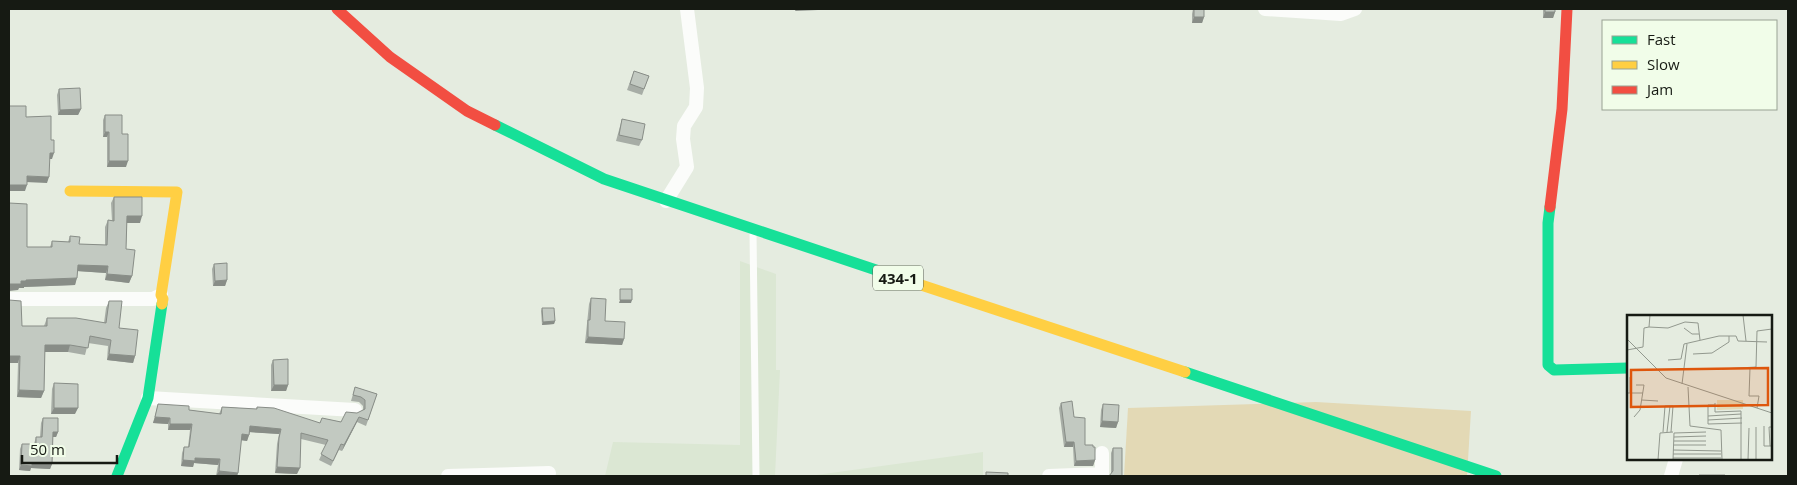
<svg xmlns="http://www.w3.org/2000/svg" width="1797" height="485" viewBox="0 0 1797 485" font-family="'Open Sans',sans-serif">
	<rect width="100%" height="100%" fill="#e5ece0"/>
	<path fill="#dbe7d3" d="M740,261L776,274V370H780L775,476H605L613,442L740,445Z
		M983,452V476H809Z"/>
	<path fill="#e3d9b5" d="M1316,402L1471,411L1467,476H1124L1128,408Z"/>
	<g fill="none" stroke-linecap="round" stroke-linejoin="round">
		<path stroke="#fbfcfa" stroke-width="7" d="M753,232L756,476"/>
		<path stroke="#fbfcfa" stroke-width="14" d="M1265,9L1341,14L1355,9
			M666,201L687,167L683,139L684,126L696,107L697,88L687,9
			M9,299H153L161,295
			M148,398L355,410
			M448,476L549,473L548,476
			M1049,476L1102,474
			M1102,476V453
			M1671,476L1676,459"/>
		<path stroke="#16e098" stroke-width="11" d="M495,125L604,179L903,279
			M1550,207L1548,223V365L1554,370L1628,368
			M1185,372L1496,476
			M117,476L148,398L162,304"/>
		<path stroke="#ffcf43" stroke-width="11" d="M70,191L177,192L161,295L163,299L162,304
			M903,279L1185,372"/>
		<path stroke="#f24e42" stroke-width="11" d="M337,9L390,57L467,111L495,125
			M1550,207L1562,109L1567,9"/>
	</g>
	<path fill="#a7ada6" d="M1193,9H1204V17L1202,23H1192V14Z
		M1543,9H1555V12L1553,18H1543Z
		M634,71L649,76L642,95L627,90Z
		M59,89L81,109L78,115H58L57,95Z
		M105,115L126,167H107V137H103V120Z
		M622,119L642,140L639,146L616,141Z
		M114,197L140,223H127L126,249L132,276L129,283L105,280L106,273L78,271L75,285L24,287V288H19L18,290L27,247H50L52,241L68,242L70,236L79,244L105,245V227L108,220L112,221L111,203Z
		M214,264L227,280L225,286H213L212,269Z
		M591,298L605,321L624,339L622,345L585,343L589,304Z
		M109,301L119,328L135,356L133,363L107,360L108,346L88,343L85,355L68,352H45L44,391L41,398L17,397L18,363L22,326H44L47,318L104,323L106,308Z
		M542,308L555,321L554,324L542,325L541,311Z
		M273,360L288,385L286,391H271V365Z
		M54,383L75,414H51L52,389Z
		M355,387L377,394L366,426L357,422L342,451L339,450L331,466L319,460L326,445L301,439L297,474L275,473L277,444L279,434L250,432L247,441L241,440L238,473L237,476H216L218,465L194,463L193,467L181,466L182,453L184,447H188L190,430H168V424L153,423L158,404L189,410L219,414L222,407L256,409L257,407L320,423L322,418L341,422L363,410V406L359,402L351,401Z
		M1061,403L1074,417L1085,445L1095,460L1093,466H1074L1073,447H1064L1059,408Z
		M1103,404L1118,422L1116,428L1100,427L1101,410Z
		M43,418L58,432L56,437H53L52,464L50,469L31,468L30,471L19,470L20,449L22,444H34L36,437H40L41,423Z
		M1113,448L1122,476L1111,474V453Z"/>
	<path fill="#888d87" d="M796,9H819L818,10L795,11Z
		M1488,9H1502V10Z
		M1545,12H1555L1553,18H1543Z
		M1194,17H1204L1202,23H1192Z
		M81,109L78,115H58L60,110Z
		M105,132H109L107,137H103Z
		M50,153H54L52,159H48Z
		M109,161H128L126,167H107Z
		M27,176L49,177L47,183L25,182Z
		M9,185H27L25,191H9Z
		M127,216H142L140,223H125Z
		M78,265L108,266L106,273L76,271Z
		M107,274L132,276L129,283L105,280Z
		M77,278L75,285L24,287V288H19L18,290L9,291V284L26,280Z
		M227,280L225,286H213L215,281Z
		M620,300H632L631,303H619Z
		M555,321L554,324L542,325L543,322Z
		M588,337L624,339L622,345L585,343Z
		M45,345H70L68,352H42Z
		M109,354L135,356L133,363L107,360Z
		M9,356H20L18,363H9Z
		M274,385H288L286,391H271Z
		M19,390L44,391L41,398L17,397Z
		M54,408H78L75,414H51Z
		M155,417L170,418L168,424L153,423Z
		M359,417L357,422L342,451L344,445Z
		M1102,421L1118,422L1116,428L1100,427Z
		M170,424H192L190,430H168Z
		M250,426L281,429L279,434L248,432Z
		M53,432H58L56,437H51Z
		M242,434L249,435L247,441L240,440Z
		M1066,442H1074L1073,447H1064Z
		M195,458L220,459L218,465L194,463L193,467L181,466L183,460Z
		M1095,460L1093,466H1074L1076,461Z
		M32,463L52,464L50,469L31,468L30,471L19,470L21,465Z
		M277,467L300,468L297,474L275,473Z
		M219,471L238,473L237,476H216Z"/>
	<path fill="#c2c9c1" stroke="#888d87" d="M1194,9H1204V17H1194Z
		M1545,9H1555V12H1545Z
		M634,71L649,76L644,89L630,84Z
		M80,88L81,109L60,110L59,89Z
		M9,106H26V117L51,116V140H54V153H50L49,177L27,176V185H9Z
		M105,115H122V134H128V161H109V132H105Z
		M622,119L645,124L642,140L619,135Z
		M114,197H142V216H127L126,249L135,250L132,276L107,274L108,266L78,265L77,278L26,280V281H21V284H9V203L27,204V247H52V241L70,242V236L80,237L79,244L107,245L108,220L114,221Z
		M227,263V280L215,281L214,264Z
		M620,289H632V300H620Z
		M591,298L606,299L605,321L625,322L624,339L588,337V320H590Z
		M9,300L21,301L22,326H47V318H76L106,323L109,301H122L119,328L138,330L135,356L109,354L111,340L90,336L88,348L70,345H45L44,391L19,390L20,356H9Z
		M542,308H554L555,321L543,322Z
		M288,359V385H274L273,360Z
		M54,383L78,384V408H54Z
		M355,387L377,394L368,420L359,417L344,445L341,444L333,461L321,454L328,440L301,433L300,468L277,467L279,438L281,429L250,426L249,435L242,434L238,473L219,471L220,459L195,458V461L183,460L184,447H189L192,424H170V418L155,417L158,404L189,406V410L221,414L222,407L257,409V407L274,408L320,423L322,418L341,422L346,412L357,413L365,409V400L361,397L353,395Z
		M1072,401L1074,417L1085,418V445H1093V447H1095V460L1076,461L1074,442H1066L1061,403Z
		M1103,404L1119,405L1118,422L1102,421Z
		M43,418H58V432H53L52,464L32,463V466L21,465L22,444H36V437H42Z
		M1771,433H1772V450H1771Z
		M1113,448H1122V476H1109L1113,471Z
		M986,472L1008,473V476H986Z
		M1699,475H1725V476H1699Z"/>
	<g text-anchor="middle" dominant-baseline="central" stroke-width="5" stroke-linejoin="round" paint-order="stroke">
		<rect fill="#f1fde9" stroke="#585e53" stroke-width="1" x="873" y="265.5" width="50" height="25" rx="4"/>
		<g font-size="15" font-weight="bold" fill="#161a13">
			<text x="898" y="278">434-1</text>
		</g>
	</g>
	<g transform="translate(1627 315)">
		<rect width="145" height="145" fill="#e5ece0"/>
		<path d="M90,85H116V94L90,95Z" fill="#e3d9b5"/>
		<path fill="none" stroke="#92988e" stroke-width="1" d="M116,0L119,26M22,12L41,13L58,7L71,8L73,25M57,13L65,19H72M0,24L39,63L145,98M0,35L16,32L17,13L22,12L23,0M66,39L85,38L102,27V21M41,45L54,44L57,29L92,21H109L111,26L140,27M123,53L122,81H132L130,93M95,54L129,52L130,16L145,14M55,69L60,29M61,72L63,111L94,115L95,145M0,78H16M3,78V62M15,85L31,86M88,88V97L114,96V145M88,90H81V109L115,108M81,101L114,99M7,102L13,95L17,70H9M81,105L115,103M137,111V131H145M36,117L38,91H46L44,117M40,117L43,91M47,122L79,121M47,126H79M47,130H79M143,131L142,112H145M46,135L94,136M46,139H94M46,143H94M31,145L33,118L46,117M46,145L47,118L79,117M121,145L122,113M129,145V112"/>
		<path fill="#de560c" fill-opacity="0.15" stroke="#de560c" stroke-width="2.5" d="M141,53V90L4,92V55Z"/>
		<rect width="145" height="145" fill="none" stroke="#161a13" stroke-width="2.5"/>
	</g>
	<rect width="1797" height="485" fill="none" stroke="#161a13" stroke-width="20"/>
	<rect x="1602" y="20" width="175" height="90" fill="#f1fde9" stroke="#99a293"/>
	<rect x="1612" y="36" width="25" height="8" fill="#16e098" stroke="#99a293"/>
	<text x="1647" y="45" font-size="15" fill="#161a13">Fast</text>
	<rect x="1612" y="61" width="25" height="8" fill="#ffcf43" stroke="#99a293"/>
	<text x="1647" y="70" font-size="15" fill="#161a13">Slow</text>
	<rect x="1612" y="86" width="25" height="8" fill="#f24e42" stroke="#99a293"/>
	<text x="1647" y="95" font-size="15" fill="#161a13">Jam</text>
	<path d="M22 455v8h95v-8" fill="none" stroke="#161a13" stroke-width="2.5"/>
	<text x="30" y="455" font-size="15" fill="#161a13" stroke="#f1fde9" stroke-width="4" paint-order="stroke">50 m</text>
</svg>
